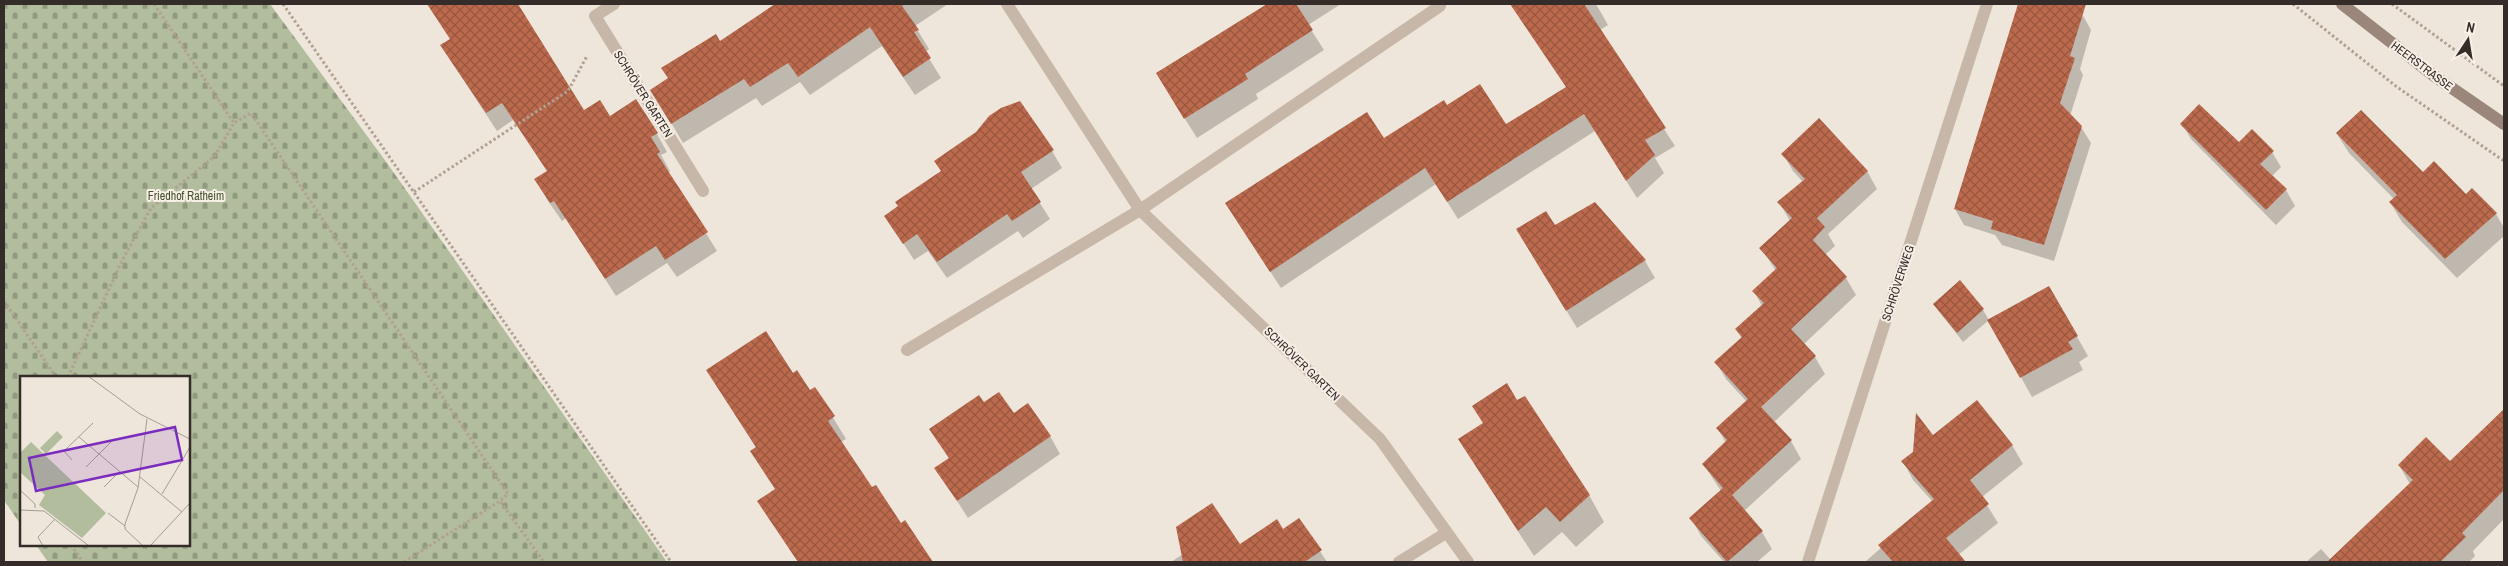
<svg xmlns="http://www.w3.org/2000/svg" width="2508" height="566" viewBox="0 0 2508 566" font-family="'Archivo Narrow',sans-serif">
	<defs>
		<pattern id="cemetery-stones" width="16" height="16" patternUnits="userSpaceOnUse" patternTransform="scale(1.25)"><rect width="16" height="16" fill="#b1bd9c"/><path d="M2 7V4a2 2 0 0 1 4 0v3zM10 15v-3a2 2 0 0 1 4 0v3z" fill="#919a7f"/></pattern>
		<pattern id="building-cross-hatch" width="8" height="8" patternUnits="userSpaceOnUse" patternTransform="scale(1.25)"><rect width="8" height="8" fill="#bc6a4d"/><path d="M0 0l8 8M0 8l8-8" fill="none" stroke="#9a5740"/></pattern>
	</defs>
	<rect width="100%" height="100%" fill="#efe6db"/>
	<path fill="url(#cemetery-stones)" d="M4,4H270L387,163L667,562H48L36,545H189V377H21V525L4,500Z"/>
	<path fill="#0003" d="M428,4H516L584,112L610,117L657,134L667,152L661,155L670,171L668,172L717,251L677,277L667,263L616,296L566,218L562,221L546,198L548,172L513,120L497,131L453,64L451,40Z
		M777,4H948L915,26L929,49L925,52L941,78L915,95L882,46L810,95L800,82L762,106L756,98L683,143L663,109L720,43Z
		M1270,4H1341L1308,25L1324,50L1256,94L1258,99L1197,138L1157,74Z
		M1525,4H1596L1608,25L1600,30L1675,146L1655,158L1664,173L1637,198L1595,131L1458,219L1436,184L1281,288L1237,221L1447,106L1506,126L1567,88L1516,10Z
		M2019,4H2049L2082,14L2091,30L2080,69L2083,75L2070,116L2081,127L2091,143L2054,261L2002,245L1995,235L1964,225L1955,209Z
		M2182,124L2239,144L2272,152L2281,167L2272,176L2286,190L2295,206L2276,225L2191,139Z
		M2337,134L2466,195L2472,190L2496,214L2504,228V236L2457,278L2402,222L2390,202L2394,199L2349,153Z
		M1052,151L1062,168L1031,189L1050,219L1023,238L1018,231L947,278L928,251L914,260L886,216Z
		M1783,154L1867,171L1877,189L1828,234L1835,246L1825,255L1846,278L1856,295L1804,344L1815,357L1825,374L1773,423L1791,441L1801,459L1744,511L1762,532L1772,549L1757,562H1724L1701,536L1691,518L1721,491L1704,465L1726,443L1718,429L1747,402L1726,379L1716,362L1742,339L1737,330L1762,306L1754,291L1776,271L1761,248L1790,221L1779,202L1803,182L1793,171Z
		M1595,203L1645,261L1655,278L1577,328L1528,247L1554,227Z
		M2049,288L2088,356L2079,362L2083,370L2032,397L1989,320L1963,342L1934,305L1983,310L1989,320Z
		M707,370L793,375L809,392L815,388L846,439L841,442L872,489L900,525L905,522L931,562H798L759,501L776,490L752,451L756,448Z
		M984,404L1013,415L1050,436L1060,454L968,518L936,468L949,459L931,430Z
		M2504,409V519L2473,551L2475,556L2469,562H2306L2321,549L2331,560L2410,484L2399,465L2450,463Z
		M1933,437L2012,445L2023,464L1982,497L1998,523L1958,555L1965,562H1865L1933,502L1913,480L1903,461Z
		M1475,465L1589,495L1604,522L1576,547L1562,532L1534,556Z
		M1299,519L1327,562H1171L1183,554L1240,546L1283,530Z"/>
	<path fill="url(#building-cross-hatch)" d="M427,4H518L584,110L600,100L610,116L636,99L658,133L651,137L660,152L657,154L708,232L665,260L656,246L605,279L554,201L550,203L534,179L547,171L502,103L486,113L440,45L450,39Z
		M775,4H905L902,6L919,30L914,32L931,58L903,77L870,27L798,77L788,63L750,87L744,79L671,124L650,90L668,78L661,68L716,34L720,41Z
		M1267,4H1296L1313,30L1245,74L1248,79L1184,119L1156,73Z
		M1510,4H1584L1666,128L1645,140L1655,155L1626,181L1584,114L1447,202L1425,168L1270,272L1225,203L1367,112L1384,138L1444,100L1447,105L1480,84L1506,124L1566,87Z
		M2018,4H2086L2070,56L2075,58L2060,103L2082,126L2044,245L1991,229L1993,221L1954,209Z
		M1020,101L1054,150L1021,172L1041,202L1012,221L1007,214L937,262L917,234L903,244L884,216L898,206L895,202L941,171L934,161L976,132L989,116L1001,108Z
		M2199,104L2239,142L2252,129L2274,151L2260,164L2287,189L2266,210L2180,124Z
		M2361,110L2423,172L2434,161L2466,194L2472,188L2497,213L2445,259L2389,202L2397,195L2336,133Z
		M1819,118L1868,171L1817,218L1825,227L1813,240L1847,277L1791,329L1816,356L1761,407L1792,440L1732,495L1763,531L1727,562L1689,518L1723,488L1702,464L1727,440L1716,428L1748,399L1714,362L1742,337L1735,329L1764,303L1752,291L1777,268L1759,248L1792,218L1777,202L1805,179L1781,154Z
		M1595,202L1646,260L1566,311L1516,229L1546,211L1555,225Z
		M1960,280L1984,309L1957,333L1933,304Z
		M2049,286L2078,336L2068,342L2073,349L2020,378L1987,320Z
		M766,331L793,373L797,370L810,390L815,387L835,416L828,421L872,487L876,485L901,523L905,520L933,562H798L757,501L775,489L750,451L756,447L706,370Z
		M1507,383L1517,400L1525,396L1590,495L1560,522L1546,507L1518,531L1458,439L1483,423L1472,406Z
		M999,392L1014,413L1028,403L1051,436L957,501L934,468L949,458L929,429L979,395L984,402Z
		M1977,400L2013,445L1970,480L1989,504L1946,538L1966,562H1893L1878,545L1934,499L1901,461L1913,452L1916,413L1933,435Z
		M2504,409V490L2462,533L2466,537L2440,562H2327L2413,480L2398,465L2426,437L2450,461Z
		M1212,503L1240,544L1277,519L1283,529L1299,518L1322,550L1306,561L1308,562H1183L1176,527Z"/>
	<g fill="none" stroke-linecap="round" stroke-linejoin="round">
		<path stroke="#b2a193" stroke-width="3" stroke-dasharray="2.5 2.5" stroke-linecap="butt" d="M154,4L234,123
			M283,4L671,562
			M2293,4L2397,87L2504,161
			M2392,4L2504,86
			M414,192L568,91L587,56
			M4,301L56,377
			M68,377L123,259L151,208L214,157L234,123L251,113L508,494L500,501
			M71,545L83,562
			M404,562L500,501L544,562"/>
		<path stroke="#c6b7a8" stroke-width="12" d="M614,4L595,16L703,191
			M1007,4L1140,210L1380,439L1468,562
			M907,350L1140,210L1440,6
			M1399,562L1446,533
			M1808,562L1987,4"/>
		<path stroke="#9a867a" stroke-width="12" d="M2342,4L2433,75L2504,124"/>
	</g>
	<g text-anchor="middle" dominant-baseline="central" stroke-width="4" stroke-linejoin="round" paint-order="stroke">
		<g font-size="12" fill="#342c28" stroke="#f8f0e7">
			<text transform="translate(2422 66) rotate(37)">HEERSTRASSE</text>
			<text transform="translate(643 94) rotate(58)">SCHRÖVER GARTEN</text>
			<text transform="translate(1898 283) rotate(-72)">SCHRÖVERWEG</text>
			<text transform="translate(1302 364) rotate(44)">SCHRÖVER GARTEN</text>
		</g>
		<g font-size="12" fill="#43502d" stroke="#f8f0e7">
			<text x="186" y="196">Friedhof Ratheim</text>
		</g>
	</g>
	<g transform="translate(20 376)">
		<rect width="170" height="170" fill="#efe6db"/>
		<path d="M37,55L43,61L26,78L20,72Z" fill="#b1bd9c"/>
		<path d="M11,66L86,137L62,162L19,129L25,119L0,96V77Z" fill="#b1bd9c"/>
		<path fill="none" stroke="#a49c93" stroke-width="1" d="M68,0L120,38L170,63M59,61L118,111M52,84L44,75L73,47M66,91L93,64M120,101L162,136M84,111L100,95M0,114L15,128V132M142,118L170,71M0,134L24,135L69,170M88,137L105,150M23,170L18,161L35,143M123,170L105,153V148L118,112L127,43M130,170L170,127"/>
		<path fill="#7b2cbf" fill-opacity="0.15" stroke="#7b2cbf" stroke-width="2.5" d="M155,51L162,84L16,115L9,82Z"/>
		<rect width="170" height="170" fill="none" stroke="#342c28" stroke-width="2.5"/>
	</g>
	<rect width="2508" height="566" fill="none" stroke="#342c28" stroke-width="10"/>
	<g transform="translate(2468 40) rotate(12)" stroke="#f8f0e7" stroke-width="4" paint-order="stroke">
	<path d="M0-4L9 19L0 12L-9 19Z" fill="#342c28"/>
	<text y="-8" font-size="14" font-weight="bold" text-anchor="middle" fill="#342c28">N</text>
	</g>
</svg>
